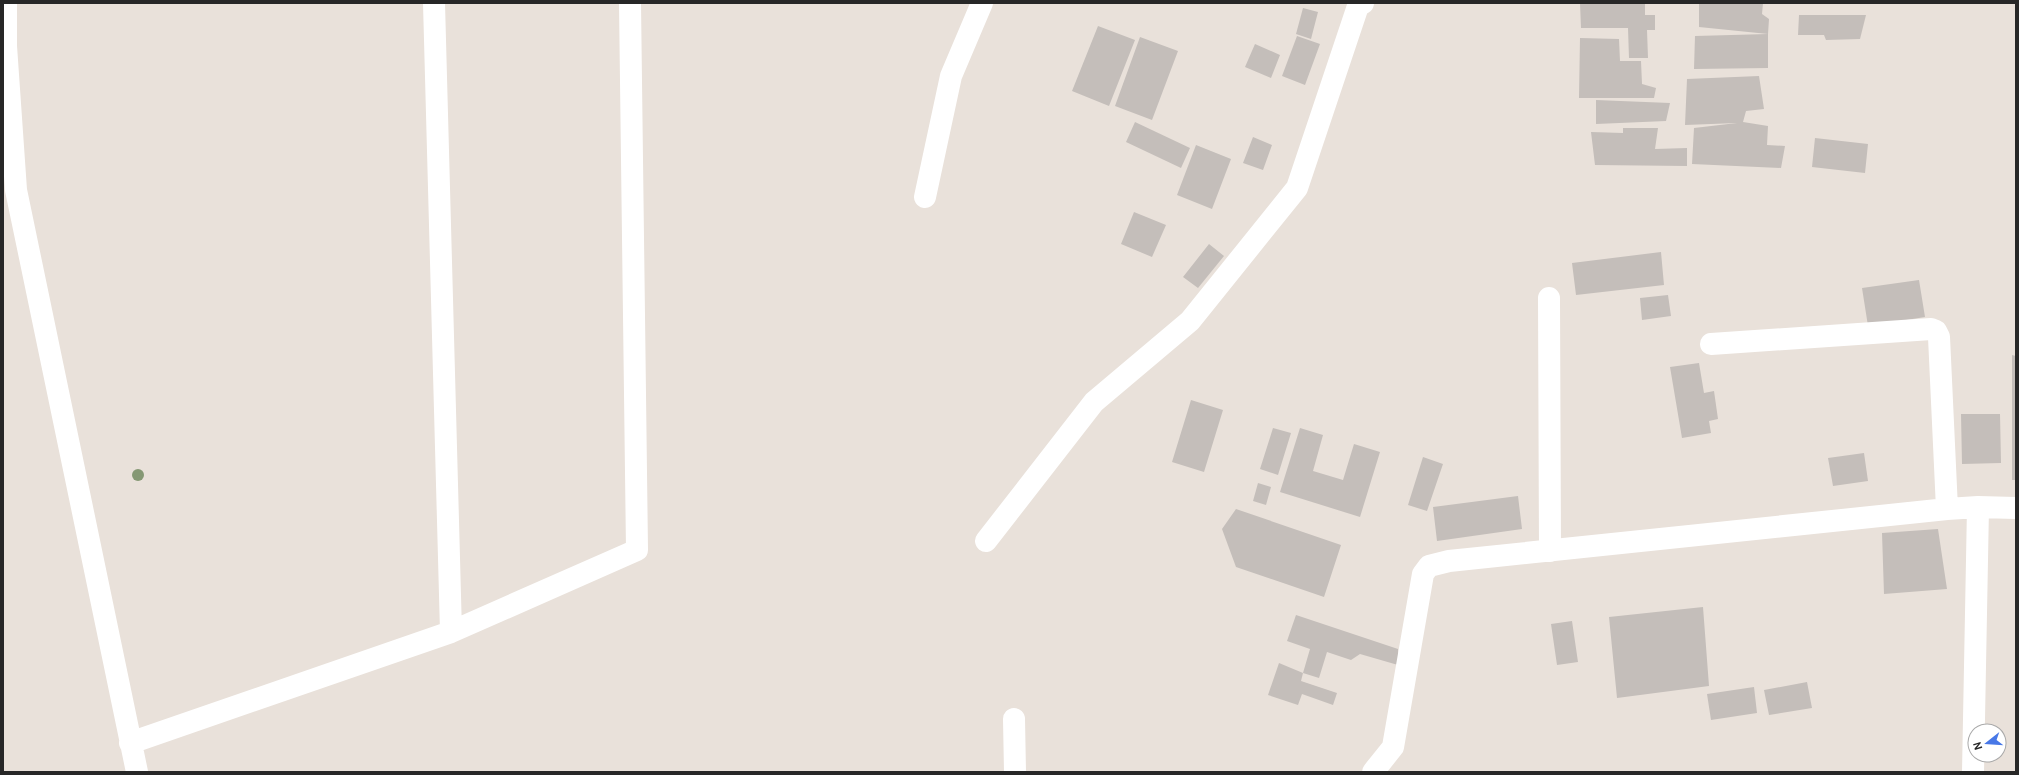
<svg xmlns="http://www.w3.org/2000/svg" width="2019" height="775" viewBox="0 0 2019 775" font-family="Cabin,sans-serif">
	<rect width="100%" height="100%" fill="#e9e1da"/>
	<path fill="#c4beba" d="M1580,3H1645V15H1655V30H1647L1648,58H1629L1628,28H1581Z
		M1699,3H1763L1762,14L1769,19L1768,34L1699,27Z
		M1303,8L1318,12L1311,39L1296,34Z
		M1799,15H1866L1860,39L1826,40L1824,35H1798Z
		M1098,26L1135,40L1109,106L1072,91Z
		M1768,34V68L1694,69L1695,36Z
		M1297,36L1320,44L1305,85L1282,76Z
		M1140,37L1178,51L1152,120L1115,106Z
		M1580,38L1619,39L1620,61H1641L1642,84L1656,88L1654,98H1579Z
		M1255,44L1280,55L1271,78L1245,67Z
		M1759,76L1764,109L1746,111L1743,122L1768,126L1767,145L1785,146L1781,168L1692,164L1694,128L1737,123L1685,125L1687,79Z
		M1596,100L1670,103L1666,121L1596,124Z
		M1135,122L1190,148L1181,168L1126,142Z
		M1623,128H1658L1655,149L1687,148V166L1595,165L1591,132L1623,133Z
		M1253,137L1272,145L1263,170L1243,163Z
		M1815,138L1868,144L1865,173L1812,167Z
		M1196,145L1231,159L1212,209L1177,195Z
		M1134,212L1166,225L1152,257L1121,244Z
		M1209,244L1224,256L1198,288L1183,277Z
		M1661,252L1664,285L1576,295L1572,263Z
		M1919,280L1925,317L1868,326L1862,288Z
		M1668,295L1671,316L1642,320L1640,298Z
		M2012,355L2016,356V480H2012Z
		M1699,363L1704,393L1714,391L1718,419L1709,421L1711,433L1682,438L1670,367Z
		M1191,400L1223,410L1204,472L1172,462Z
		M1961,414H2000L2001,463L1962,464Z
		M1273,428L1291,433L1278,475L1260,469Z
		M1300,428L1323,435L1313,471L1343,480L1354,444L1380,452L1360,517L1280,492Z
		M1864,453L1868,481L1833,486L1828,458Z
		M1423,457L1443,464L1427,511L1408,505Z
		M1258,483L1271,487L1266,505L1253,501Z
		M1518,496L1522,529L1437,541L1433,507Z
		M1236,509L1341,545L1324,597L1236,567L1222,529Z
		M1938,529L1947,589L1884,594L1882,533Z
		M1703,607L1709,686L1617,698L1609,617Z
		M1296,615L1398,649V665L1360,654L1351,660L1327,652L1319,678L1303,673L1301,681L1337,693L1333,705L1302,694L1298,705L1268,695L1279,663L1303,673L1310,649L1287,641Z
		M1572,621L1578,662L1557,665L1551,624Z
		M1807,682L1812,708L1769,715L1764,690Z
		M1754,687L1757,713L1711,720L1707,694Z"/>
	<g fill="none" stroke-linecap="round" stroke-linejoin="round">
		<path stroke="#fff" stroke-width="22" d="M6,3V46L16,190L137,772
			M434,3L451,632
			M925,197L951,76L982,3
			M1549,298L1550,551
			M1711,344L1931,329L1936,331L1939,337L1947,509
			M986,541L1094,402L1190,321L1297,188L1358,6L1363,3
			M1014,719L1015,772
			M130,743L451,632L637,550L630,3
			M1373,772L1393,747L1423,574L1429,566L1449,561L1947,509L1978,507L2016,508
			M1973,772L1978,507"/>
	</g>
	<circle fill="#859874" cx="138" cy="475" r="6"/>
	<rect width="2019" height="775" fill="none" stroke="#272727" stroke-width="8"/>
	<g transform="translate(1987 743) rotate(253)"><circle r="19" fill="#ffffff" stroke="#a9a9a9"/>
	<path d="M0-3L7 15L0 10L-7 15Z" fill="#4878e7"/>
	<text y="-6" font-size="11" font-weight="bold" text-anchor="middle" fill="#272727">N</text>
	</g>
</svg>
